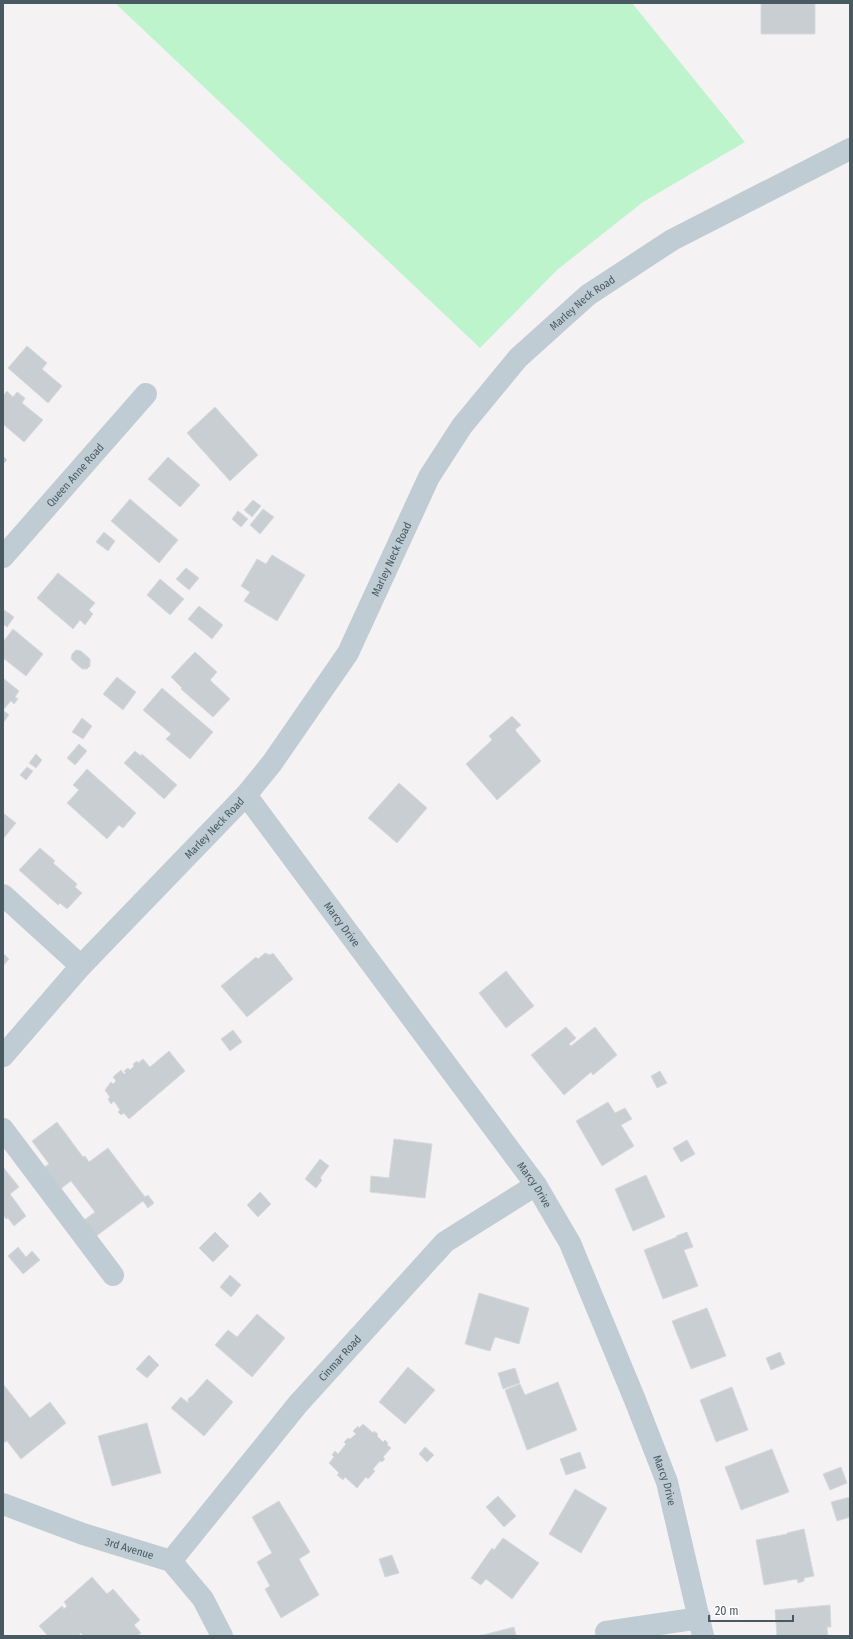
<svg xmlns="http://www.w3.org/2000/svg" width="853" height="1639" viewBox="0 0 853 1639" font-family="'Fira Sans Condensed',sans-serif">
	<rect width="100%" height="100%" fill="#f5f2f3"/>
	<path fill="#bef4cc" d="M115,3H632L745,142L643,202L557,270L480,348Z"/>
	<path fill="#c9ced2" stroke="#d6d9de" d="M761,3H815V34H761Z
		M27,346L47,363L42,369L62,386L48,403L8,368Z
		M7,391L13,397L17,392L25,398L22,403L43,420L24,442L3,424V396Z
		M215,407L258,455L230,481L187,433Z
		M3,456L7,460L3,464Z
		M168,457L200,485L180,507L148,479Z
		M130,499L178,540L159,563L111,521Z
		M253,500L261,506L252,517L244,510Z
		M263,509L274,517L260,534L250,525Z
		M238,511L248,519L241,527L232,519Z
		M104,532L115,541L108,551L96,542Z
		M272,555L305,575L277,621L244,601L250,592L241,586L257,559L266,564Z
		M186,568L199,578L189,590L176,579Z
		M58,573L95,603L89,610L93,614L85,625L80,620L73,629L37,598Z
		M160,579L184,599L170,615L147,595Z
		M199,606L223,625L212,639L188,619Z
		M3,609L14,617L7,627L3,624Z
		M13,629L43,654L26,676L3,658V642Z
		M76,650L81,651L90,659V666L87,669H82L71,659L72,654Z
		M195,652L217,672L210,680L230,699L213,717L181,689L182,688L171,677Z
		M117,677L136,692L123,710L103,694Z
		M3,678L19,691L15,697L18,699L14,704L11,701L3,710L9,715L3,723Z
		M162,688L213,732L190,759L166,739L171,734L143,710Z
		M512,716L521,725L515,730L541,761L497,800L466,764L492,740L489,736Z
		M82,718L92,726L83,739L72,732Z
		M79,744L87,751L75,765L67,758Z
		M135,751L141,756L142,754L177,785L164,799L124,763Z
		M36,754L42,760L36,768L29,763Z
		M27,767L33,771L26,780L20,775Z
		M87,769L136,813L123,828L119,825L107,839L67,803L79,790L73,785Z
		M399,783L427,808L397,843L368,818Z
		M3,813L16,823L3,839Z
		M40,848L55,861L53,863L77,884L75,887L82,893L67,909L60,903L58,905L19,870Z
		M3,953L9,959L3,966Z
		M265,953L270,955L273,953L293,979L247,1017L221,986L256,957L258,959Z
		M506,971L534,1006L506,1028L479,993Z
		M566,1027L576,1038L569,1044L571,1046L595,1027L617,1055L593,1075L591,1072L564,1095L531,1055Z
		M233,1030L242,1042L230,1051L221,1039Z
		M169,1051L185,1071L129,1119L124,1113L121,1115L118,1112L120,1110L114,1101L111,1104L108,1099L110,1097L105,1090L111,1082L113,1084L116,1081L113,1077L121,1070L124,1074L126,1073L124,1071L128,1068L130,1070L134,1066L133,1064L137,1061L138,1063L143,1059L150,1067Z
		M660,1071L667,1083L657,1088L651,1076Z
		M608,1102L615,1113L625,1108L632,1119L621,1125L634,1146L602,1166L576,1121Z
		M57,1122L83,1157L85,1156L89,1162L108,1148L145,1197L148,1195L154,1203L148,1208L143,1201L95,1237L83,1221L95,1212L71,1181L59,1190L43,1168L49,1164L32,1141Z
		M394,1139L432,1144L425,1198L370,1192L371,1176L389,1178Z
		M687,1140L695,1154L681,1162L673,1148Z
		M320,1159L329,1166L320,1178L322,1180L316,1188L305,1179Z
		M3,1167L19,1187L10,1194L26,1216L14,1226L8,1218L6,1219L3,1215Z
		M646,1175L665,1217L633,1231L615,1189Z
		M260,1192L271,1204L258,1217L247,1205Z
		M215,1232L229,1246L213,1262L199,1248Z
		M687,1232L693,1247L684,1250L698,1286L663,1299L644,1250L677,1237L676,1236Z
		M18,1247L26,1257L32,1251L40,1260L23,1274L8,1256Z
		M230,1275L241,1285L231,1297L220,1287Z
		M479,1293L529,1308L519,1344L495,1337L490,1351L465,1344Z
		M707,1308L726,1356L691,1369L672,1321Z
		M257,1314L285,1338L252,1377L215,1345L228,1330L237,1337Z
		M780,1352L785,1364L771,1370L766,1358Z
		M149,1355L159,1365L147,1378L136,1369Z
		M408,1367L435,1390L405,1424L379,1402Z
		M515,1368L520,1383L503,1389L498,1373Z
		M207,1379L233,1402L204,1436L171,1408L181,1397L188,1403V1399L193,1395Z
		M558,1382L577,1430L527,1450L505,1390L520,1384L525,1395Z
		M3,1384L30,1418L50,1402L66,1423L21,1459L7,1441L3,1443Z
		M732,1387L748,1430L716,1442L700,1400Z
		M147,1423L161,1473L112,1486L98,1436Z
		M363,1424L373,1433L374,1431L378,1434L377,1436L383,1442L385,1440L388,1443L387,1445L391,1448L383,1457L385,1459L382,1462L380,1461L373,1469L375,1471L368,1479L366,1477L357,1488L345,1477L343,1480L337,1475L339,1473L329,1463L334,1457L332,1455L335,1451L338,1454L346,1444L344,1442L348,1438L350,1439L356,1434L353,1431L358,1426L359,1428Z
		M425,1447L434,1455L427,1462L419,1454Z
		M772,1449L789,1492L741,1510L725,1467Z
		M580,1452L586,1468L566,1475L560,1459Z
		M841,1467L847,1483L830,1490L823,1474Z
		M575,1489L607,1508L581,1553L549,1534Z
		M498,1496L516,1516L504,1527L486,1507Z
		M850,1497V1517L837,1521L831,1502Z
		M279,1501L310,1552L299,1559L319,1595L281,1618L265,1589L270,1586L257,1562L272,1553L252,1517Z
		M804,1529L814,1576L804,1578V1581L798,1583L797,1579L764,1585L756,1540L787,1534V1533Z
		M503,1538L539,1563L512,1599L486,1579L481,1585L471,1578L492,1548L494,1550Z
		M392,1555L399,1573L385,1577L379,1559Z
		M92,1577L107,1594L113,1589L140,1620L134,1625L141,1633L137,1636H83L81,1633L78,1636H48L39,1626L62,1606L64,1609L67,1606L64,1602Z
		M830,1605L831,1627H827L828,1636H774L777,1635L775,1610Z
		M514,1627L516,1636H476L483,1635Z"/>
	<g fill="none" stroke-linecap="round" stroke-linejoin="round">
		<g stroke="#bfccd3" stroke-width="22">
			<path id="s1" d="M3,557L146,394"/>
			<path id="s2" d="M246,795L536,1185L570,1243L635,1400L667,1482L703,1636"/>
			<path d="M3,895L81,966"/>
			<path id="s3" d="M3,1056L81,966L246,795L272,763L348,653L429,477L462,426L518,358L588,295L672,240L850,149"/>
			<path d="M3,1129L113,1275"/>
			<path id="s4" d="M3,1504L83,1534L171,1561L203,1599L222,1636"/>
			<path id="s5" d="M171,1561L298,1404L445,1242L536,1185"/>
			<path d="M606,1632L700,1618"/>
		</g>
	</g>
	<g text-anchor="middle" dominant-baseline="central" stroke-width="4" stroke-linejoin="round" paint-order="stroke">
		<g font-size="11" fill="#485962" stroke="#fff">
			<text stroke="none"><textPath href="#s3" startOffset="959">Marley Neck Road</textPath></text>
			<text stroke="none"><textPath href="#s1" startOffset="109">Queen Anne Road</textPath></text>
			<text stroke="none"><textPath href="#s3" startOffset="635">Marley Neck Road</textPath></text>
			<text stroke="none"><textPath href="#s3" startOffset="311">Marley Neck Road</textPath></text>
			<text stroke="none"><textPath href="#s2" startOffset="161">Marcy Drive</textPath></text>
			<text stroke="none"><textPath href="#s2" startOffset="485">Marcy Drive</textPath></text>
			<text stroke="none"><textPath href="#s5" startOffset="264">Cinmar Road</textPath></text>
			<text stroke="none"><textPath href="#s2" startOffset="809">Marcy Drive</textPath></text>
			<text stroke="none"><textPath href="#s4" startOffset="134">3rd Avenue</textPath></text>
		</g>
	</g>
	<rect width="853" height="1639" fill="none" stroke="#485962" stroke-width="8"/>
	<path d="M709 1615v6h84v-6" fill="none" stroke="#485962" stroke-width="2"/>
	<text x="715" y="1615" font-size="12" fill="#485962" stroke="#ffffff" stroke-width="3" paint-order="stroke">20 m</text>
</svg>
